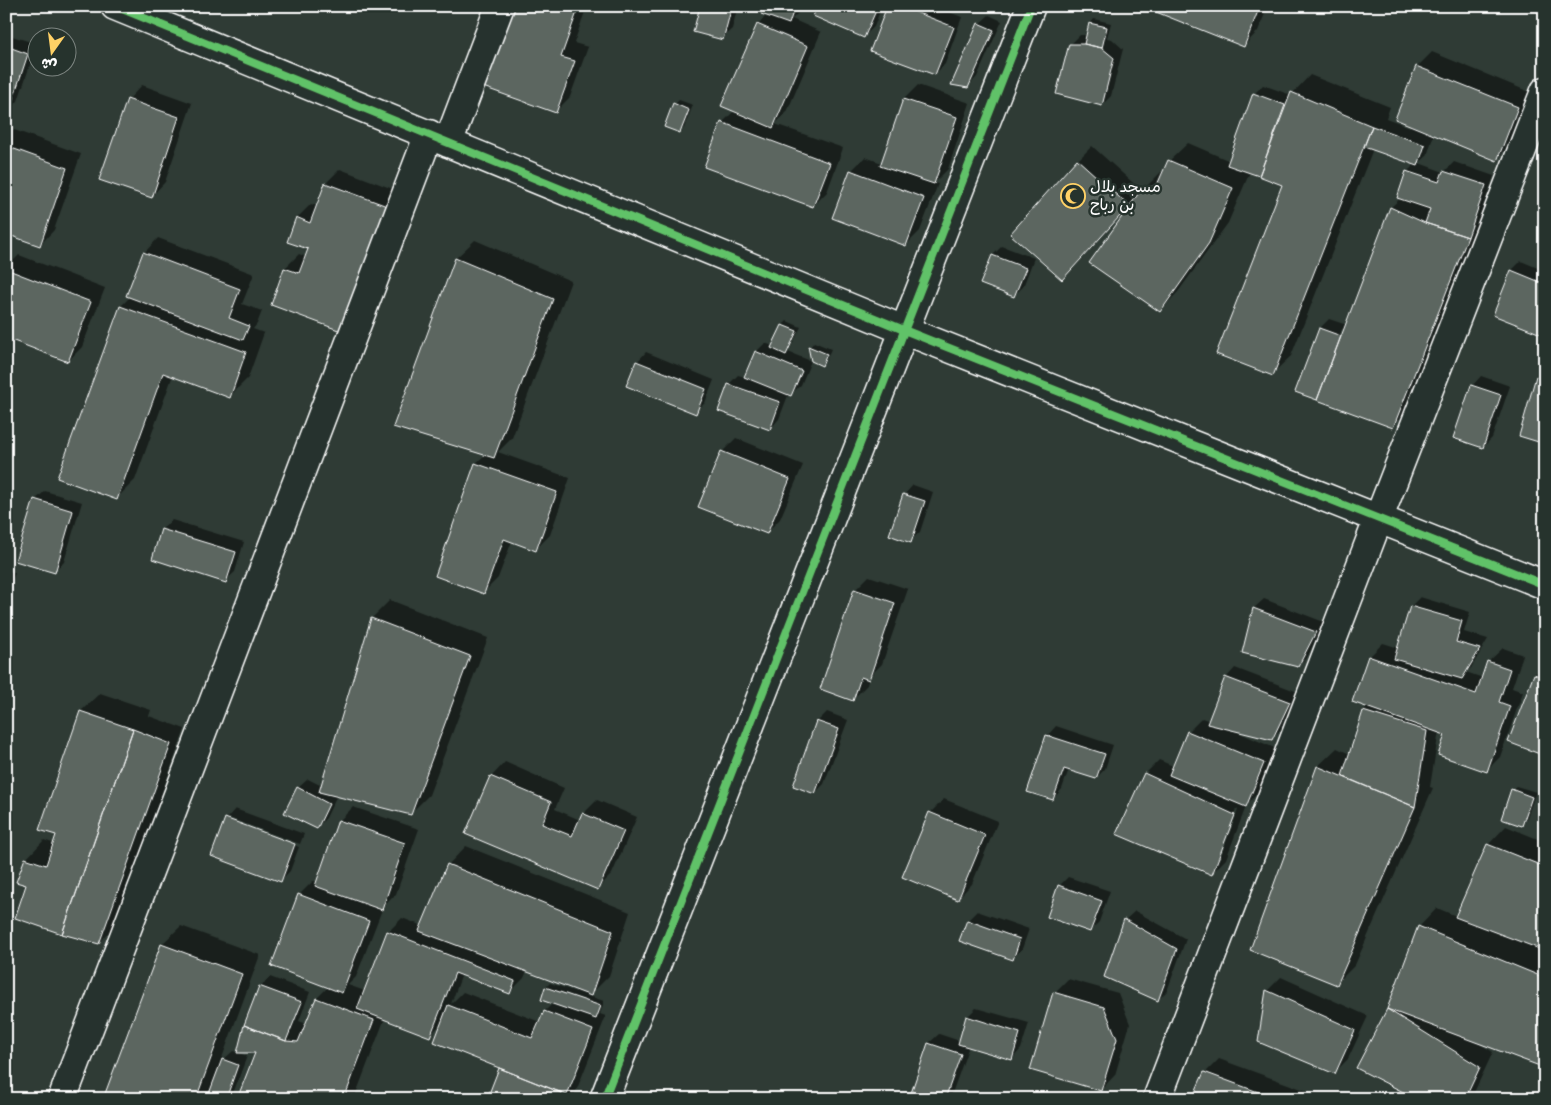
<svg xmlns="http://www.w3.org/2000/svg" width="1551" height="1105" viewBox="0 0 1551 1105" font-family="Mynerve,'Playpen Sans Arabic',sans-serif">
	<rect width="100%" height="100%" fill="#2f3b35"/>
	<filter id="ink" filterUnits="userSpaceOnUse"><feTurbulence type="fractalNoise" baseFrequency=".02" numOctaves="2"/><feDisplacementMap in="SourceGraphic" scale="10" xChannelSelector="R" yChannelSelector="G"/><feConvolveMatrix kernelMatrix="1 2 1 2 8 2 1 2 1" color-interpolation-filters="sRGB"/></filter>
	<g filter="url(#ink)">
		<path fill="#0007" fill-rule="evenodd" d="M513,6H587L574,43L588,47L570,97L556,111Z
			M701,6H738L732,29L722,38Z
			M765,6H800L798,13L792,19L821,32L787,112L775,124L843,148L827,192L813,206L722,123L735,110L758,24L767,15Z
			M819,6H882L874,27L864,36Z
			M889,6H933L962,17L945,64L935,74Z
			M1144,6H1268L1258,31L1244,46Z
			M989,15L1002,21L977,77L967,87L979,24Z
			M1094,19L1111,23L1107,38L1112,39L1123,49L1111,96L1102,105L1070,45L1080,35H1087L1090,24Z
			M6,34L37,44L18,101L9,110L6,109Z
			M1432,52L1532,93L1510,145L1496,160L1434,134L1427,156L1419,163L1444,172L1454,162L1494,176L1480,217L1485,219L1411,408L1392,426L1296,391L1320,328L1329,319L1347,325L1391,207L1401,198L1407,172L1415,164L1373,149L1291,356L1272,374L1284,184L1250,172L1228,223L1178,292L1160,311L1131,204L1076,265L1078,160L1092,146L1142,191L1161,172L1165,171L1169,161L1188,143L1230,161L1254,94L1263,85L1291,95L1310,75L1390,107L1386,118L1410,127L1411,125L1396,119L1418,66ZM1342,329L1344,330L1322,389H1320Z
			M142,85L192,103L165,182L151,197L128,100Z
			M918,85L970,103L948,169L934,183L938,184L920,231L906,245L851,171L865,157L882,163L904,99Z
			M679,100L693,105L684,128L679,132L675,104Z
			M6,127L81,154L54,230L40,245L6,233Z
			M340,169L401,192L355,315L272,304L285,268L299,254L306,257L310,249L297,218L311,204L317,206L326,183Z
			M158,238L254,274L242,304L262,311L257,324L253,329L264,333L248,378L230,396L173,375L135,480L117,498L121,306L131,296L144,253Z
			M475,240L571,281L512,438L498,452L570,478L550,535L536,549L512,541L498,578L484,592L436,575L476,463L486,454L395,426L456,258Z
			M1002,246L1034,258L1023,287L1013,296L982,283L993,255Z
			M19,255L105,288L82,347L68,361L6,337V268Z
			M1521,261L1545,271V329L1541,333L1512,270Z
			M787,321L801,327L788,352L811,361L801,385L791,394L789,393L779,419L770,429L720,410L729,384L738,375L745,377L756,352L765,343L773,346L783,325Z
			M814,342L831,349L826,360L822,365L812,361L810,347Z
			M646,352L714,380L705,403L695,412L637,362Z
			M1545,369V443L1537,377Z
			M1481,376L1510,386L1492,438L1483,447L1472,386Z
			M736,438L803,465L780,519L766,533L722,452Z
			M913,485L933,492L920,532L910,541L904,495Z
			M45,491L82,502L64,562L55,571L35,500Z
			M172,520L244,542L235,572L225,581L153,558L162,529Z
			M6,570L15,573L6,597Z
			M869,576L908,589L882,664L869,677L867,685L853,699L855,590Z
			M1420,597L1470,612L1464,632L1488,639L1471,668L1466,672L1483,678L1488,662L1503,648L1523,655L1512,688L1523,692L1500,757L1486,771L1447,734L1439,731L1430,787L1433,788L1355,965L1336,984L1252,949L1318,766L1337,748L1350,754L1364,711L1368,706L1369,657L1383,643L1399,648L1411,606Z
			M1264,599L1324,622L1308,656L1298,666L1244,652L1254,608Z
			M390,600L488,638L429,795L410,814L337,795L326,818L316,828L298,788L308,779L322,786L372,618Z
			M1545,665V754L1510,741L1535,674Z
			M1235,668L1298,692L1281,729L1271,739L1235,730V731L1277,749L1260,791L1247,804L1226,859L1212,873L1145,774L1159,760L1173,766L1188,732L1202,718L1210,721L1226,678ZM1236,809L1238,810L1220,858H1217Z
			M100,693L151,710L149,716L185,729L113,928L99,943L28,884L26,859L44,840L55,844L58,835L40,829L81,711Z
			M827,712L848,720L824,784L815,793L817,722Z
			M1056,726L1113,745L1105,769L1096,778L1069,769L1062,789L1053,799L1047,736Z
			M505,762L564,788L555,809L580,820L583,814L597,800L637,817L612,874L598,888L491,777Z
			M1516,786L1536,792L1526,820L1521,825L1512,790Z
			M944,799L998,821L972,884L958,898L930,813Z
			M353,807L419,829L396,894L383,907L356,977L348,985L365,991L388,932L402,918L423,926L448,865L466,846L630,912L609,976L589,996L604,1001L600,1014L606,1016L573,1099H488L501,1068L442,1023L430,1035L385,1018L354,1099H238L256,1052L260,987L270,977L310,992L299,1021L307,1024L317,998L329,986L299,895L313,881L318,882L339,821ZM527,971L577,990L576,992L550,983L546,987L553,1003L545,1011L540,1022L463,992L451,1004L462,974L510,992L524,978Z
			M235,809L304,834L300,844L229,818V821L299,847L290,871L281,880L226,819Z
			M1506,826L1545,842V950L1540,948L1539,950L1545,953V1067L1479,1042L1478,1043L1493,1052L1471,1099H1420L1358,1067L1388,1009L1419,927L1437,908L1456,916L1488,845Z
			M1068,877L1110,891L1099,922L1090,931L1059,886Z
			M977,911L1029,929L1022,949L1012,959L968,920Z
			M1135,911L1186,939L1167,991L1158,1000L1125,920Z
			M181,926L260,955L215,1077L217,1078L223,1060L233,1051L247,1056L231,1099H105L162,944Z
			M1281,977L1368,1016L1348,1059L1334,1073L1267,991Z
			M1068,979L1118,993L1130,1024L1115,1075L1101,1090L1054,993Z
			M976,1008L1029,1023L1021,1049L1012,1059L969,1046L950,1099H910L929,1043L939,1034L960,1041L967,1017Z
			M1219,1059L1329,1099H1194L1205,1073Z
			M961,1095L972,1099H957Z"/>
		<path fill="#5b6661" stroke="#fff" d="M512,6H559L577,12L561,57L575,61L556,113L483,87Z
			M700,6H732L723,40L693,32Z
			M764,6H795L789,24L761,14Z
			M818,6H878L864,38L813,16Z
			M887,6H900L954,27L935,75L870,51Z
			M1141,6H1260L1244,47Z
			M978,23L994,30L968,88L951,85Z
			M1089,23L1107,27L1102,48L1084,44Z
			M757,24L808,46L773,128L721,106Z
			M1069,44H1084L1102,48L1114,58L1102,106L1056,94Z
			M6,46L28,54L9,111L6,110Z
			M1416,66L1518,107L1497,161L1395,119Z
			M1291,92L1372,126L1273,376L1216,354L1282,185L1259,176Z
			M1253,93L1285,105L1259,176L1227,165Z
			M127,99L179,117L152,198L99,180Z
			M903,99L957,117L934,184L880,166Z
			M673,103L689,110L680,133L664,127Z
			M721,122L830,163L813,207L704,167Z
			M1372,126L1425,145L1418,166L1364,147Z
			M6,146L67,168L40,246L6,234Z
			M1077,159L1129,206L1062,280L1010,234Z
			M1168,160L1233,188L1209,243L1160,312L1089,263L1141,190L1157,185Z
			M850,170L924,198L906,246L832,218Z
			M1406,171L1439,182L1443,171L1486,185L1468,237L1425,223L1430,209L1397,198Z
			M325,183L387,206L341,331L271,305L284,268L299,273L308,249L287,242L296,217L310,223Z
			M1390,207L1425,223L1468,237L1393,428L1317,400Z
			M143,252L240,289L229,318L249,326L243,340L126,296Z
			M992,255L1026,268L1014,297L980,284Z
			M455,258L553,299L494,458L393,427Z
			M6,269L91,302L68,362L6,338Z
			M1511,270L1545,284V325L1541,334L1493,315Z
			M120,306L246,352L230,398L163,373L117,500L57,478Z
			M782,325L797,331L786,355L771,348Z
			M1319,328L1341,336L1317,400L1295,392Z
			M808,346L827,354L822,366L811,361Z
			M755,351L802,371L791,396L744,377Z
			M636,361L706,389L696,414L626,386Z
			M1536,376L1545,380V444L1519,436Z
			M728,384L780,402L770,430L718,411Z
			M1471,385L1501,395L1483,448L1453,438Z
			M721,451L790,479L767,534L698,507Z
			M475,463L557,492L536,551L504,539L484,594L435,576Z
			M903,494L925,501L911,543L889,535Z
			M34,499L73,511L55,573L15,561Z
			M161,529L236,552L226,583L152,559Z
			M854,589L895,603L869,680L861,677L853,701L820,689Z
			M1410,606L1462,621L1456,642L1480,649L1462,679L1394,659Z
			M1253,608L1316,632L1298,667L1242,653Z
			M371,618L470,656L411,815L319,792Z
			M1368,656L1476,694L1487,661L1510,669L1499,702L1510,706L1487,772L1438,755L1445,735L1352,702Z
			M1534,674L1545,678V756L1508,742Z
			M1225,677L1290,702L1272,740L1207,724Z
			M80,711L133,729L62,934L15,918L26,885L16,882L25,858L46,865L56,835L39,830Z
			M1363,711L1427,731L1415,807L1342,776Z
			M816,721L839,729L815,794L793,786Z
			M133,729L171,744L99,944L62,934Z
			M1187,731L1264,763L1246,807L1169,775Z
			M1046,735L1105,754L1096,779L1064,769L1053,800L1027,792Z
			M1317,766L1415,807L1337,985L1250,950Z
			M1144,773L1235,815L1212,875L1116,834Z
			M490,776L551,802L542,824L572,836L582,813L624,831L598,890L465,834Z
			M297,787L329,804L317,829L284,813Z
			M1511,789L1532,797L1522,826L1501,819Z
			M929,812L985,835L958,900L902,877Z
			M225,818L295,844L281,882L211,856Z
			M338,820L405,843L382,910L315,886Z
			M1487,844L1545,867V951L1455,917Z
			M447,864L613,931L591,996L419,931Z
			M1058,885L1102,901L1090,932L1047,917Z
			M298,894L369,921L342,993L271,966Z
			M1124,919L1177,949L1158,1001L1104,977Z
			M967,920L1020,939L1013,960L959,941Z
			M1418,926L1545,978V1068L1387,1009Z
			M387,931L515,981L510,994L455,973L430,1037L357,1009Z
			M161,944L242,974L196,1099H103Z
			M259,986L302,1002L286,1041L244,1025Z
			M545,987L601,1006L596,1019L541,1000Z
			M1266,990L1355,1030L1335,1074L1258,1042Z
			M1053,992L1104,1007L1117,1039L1101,1091L1030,1070Z
			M316,998L374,1020L344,1099H237L255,1053H237L244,1025L286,1041L298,1042Z
			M448,1005L532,1038L544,1011L593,1030L567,1095L434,1042Z
			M1387,1009L1480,1067L1465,1099H1417L1356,1068Z
			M966,1016L1020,1033L1012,1060L958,1044Z
			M928,1043L961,1054L945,1099H909Z
			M222,1059L238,1065L226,1099H207Z
			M499,1068L567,1095L565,1099H487Z
			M1204,1072L1277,1099H1192Z"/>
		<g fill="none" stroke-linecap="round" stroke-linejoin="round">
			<defs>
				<path id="minor" d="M115,6L904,330L1545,585
					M448,143L500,6
					M62,1099L196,748L429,134
					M604,1099L1031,6
					M1157,1099L1378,520L1545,91"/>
			</defs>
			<use href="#minor" stroke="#fff" stroke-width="31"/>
			<use href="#minor" stroke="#26332d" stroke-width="28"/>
			<defs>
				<path id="cycleway" d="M115,6L904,330L1545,585
					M604,1099L1031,6"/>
			</defs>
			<use href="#cycleway" stroke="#26332d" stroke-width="11"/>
			<use href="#cycleway" stroke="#61c268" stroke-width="8"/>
		</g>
	</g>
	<defs>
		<symbol id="mosque-ring" viewBox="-11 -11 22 22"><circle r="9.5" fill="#26332d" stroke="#ffd166" stroke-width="1.5"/><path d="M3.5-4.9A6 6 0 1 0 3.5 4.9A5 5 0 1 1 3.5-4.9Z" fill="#ffd166"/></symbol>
	</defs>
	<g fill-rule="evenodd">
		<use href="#mosque-ring" x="1059" y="182" width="28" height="28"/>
	</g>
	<g text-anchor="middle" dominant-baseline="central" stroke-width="5" stroke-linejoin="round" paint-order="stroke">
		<g font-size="16" fill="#fff" stroke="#26332d" text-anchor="start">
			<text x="1090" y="187">مسجد بلال<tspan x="1090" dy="18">بن رباح</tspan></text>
		</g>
	</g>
	<rect width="1551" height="1105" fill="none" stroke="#26332d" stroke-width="25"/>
	<rect x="12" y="12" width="1526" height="1080" fill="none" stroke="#fff" stroke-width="2" filter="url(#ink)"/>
	<g transform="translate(52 52) rotate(194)"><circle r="24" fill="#26332d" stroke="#7d8581"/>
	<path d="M0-4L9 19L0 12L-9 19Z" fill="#ffd166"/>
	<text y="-8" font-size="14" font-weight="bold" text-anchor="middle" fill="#ffffff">ش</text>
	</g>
</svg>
